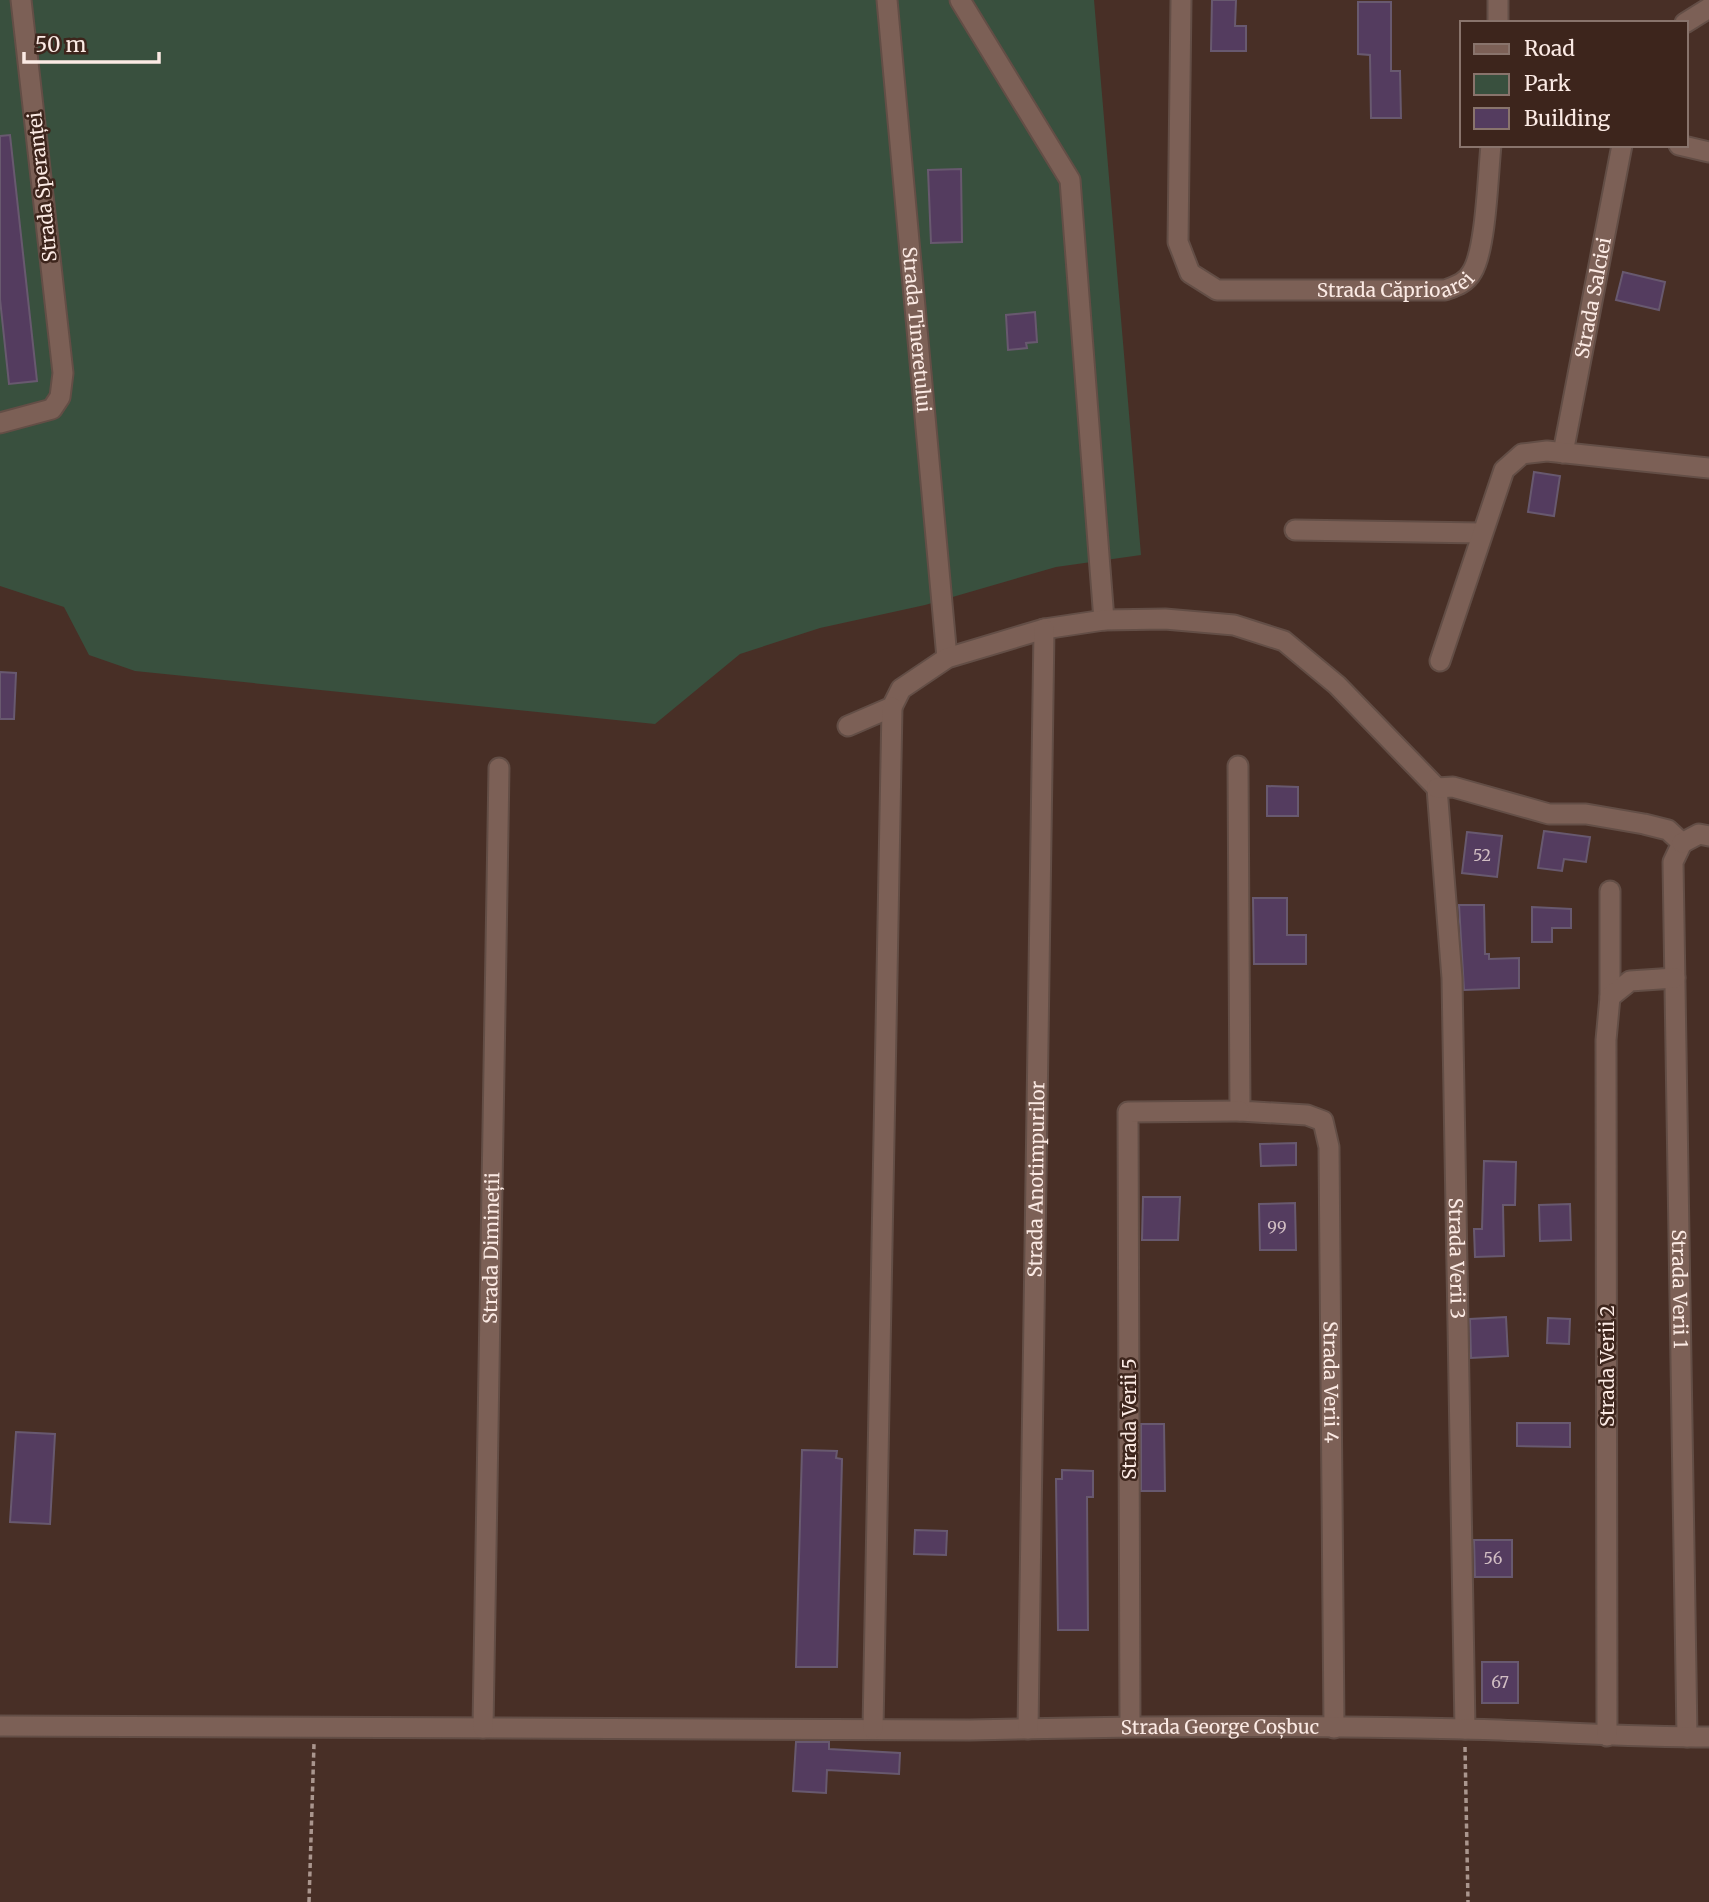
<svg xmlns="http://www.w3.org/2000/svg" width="1709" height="1902" viewBox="0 0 1709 1902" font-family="Merriweather,serif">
	<rect width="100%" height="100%" fill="#482f26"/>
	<path fill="#39503e" d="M0,0H1094L1141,555L1056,567L925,605L820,628L740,654L655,724L135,671L89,655L64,607L0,586Z"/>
	<path fill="#543c5f" stroke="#68596f" stroke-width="2" d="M1212,0H1236L1235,26H1246V51H1211Z
		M1358,2H1391V71H1400L1401,118H1371L1370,55L1358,54Z
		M10,135L37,381L9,384L0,299V136Z
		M961,169L962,242L931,243L928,170Z
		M1623,272L1665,282L1659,310L1616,300Z
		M1035,312L1037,342L1026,343L1027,348L1008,350L1006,315Z
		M1534,472L1560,476L1554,516L1528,512Z
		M0,672L16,673L14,719H0Z
		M1267,786L1298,787V816H1267Z
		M1544,831L1590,837L1586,862L1564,859L1562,871L1538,868Z
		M1467,832L1502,836L1497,877L1462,873Z
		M1253,898H1287V935H1306V964H1254Z
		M1459,905H1484L1485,954H1489V959L1519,958V988L1464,990Z
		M1532,907L1571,909V928H1552V942H1532Z
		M1296,1143V1165L1261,1166L1260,1144Z
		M1484,1161L1516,1162L1515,1205H1503L1504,1256L1475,1257L1474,1229H1482Z
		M1143,1197H1180L1178,1240H1142Z
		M1295,1203L1296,1250H1260L1259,1204Z
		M1570,1204L1571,1240L1540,1241L1539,1205Z
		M1506,1317L1508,1356L1471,1358L1470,1319Z
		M1548,1318L1570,1319L1569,1344L1547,1343Z
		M1517,1423H1570V1447L1517,1446Z
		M1141,1424H1164L1165,1491H1141Z
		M16,1432L55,1434L50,1524L10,1522Z
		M802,1450L837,1451L836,1458L842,1459L837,1667H796Z
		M1062,1470L1093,1471V1497H1087L1088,1630H1058L1056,1479H1062Z
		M915,1530L947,1531L946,1555L914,1554Z
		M1474,1540H1512V1577H1475Z
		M1482,1662H1518V1703H1482Z
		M796,1742H829V1749L900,1753L899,1774L827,1770L826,1793L793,1791Z"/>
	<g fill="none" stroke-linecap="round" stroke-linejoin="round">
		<defs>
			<g id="minor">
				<path id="s1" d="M887,0L947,658"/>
				<path d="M960,0L1070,180L1104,620"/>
				<path id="s2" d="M1181,0L1178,242L1190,273L1217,290H1445C1456,286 1466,283 1472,272C1486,250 1488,174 1491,145"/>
				<path d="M1498,0V23"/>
				<path d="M1685,23L1709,8"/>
				<path d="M1679,145L1709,152"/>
				<path d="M0,423L52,409L60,397L63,373L21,0"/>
				<path id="s3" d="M1563,453L1622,145"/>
				<path d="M1295,530L1481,533"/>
				<path d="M1440,661L1504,470L1522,454L1547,451L1709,468"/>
				<path d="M848,726L892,707L901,689L947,658L1044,629L1104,620L1165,619L1234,625L1284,641L1337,685L1437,788"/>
				<path id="s4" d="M1238,766L1240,1111L1307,1115L1323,1121L1329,1147L1334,1728"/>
				<path id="s5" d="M1437,788L1452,978L1465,1729"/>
				<path d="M1437,788L1453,787L1549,814H1586L1644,824L1668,830L1682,843"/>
				<path id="s6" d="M1682,843L1673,862L1687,1737"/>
				<path d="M1682,843L1699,834L1709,836"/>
				<path d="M1610,891V997"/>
				<path id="s7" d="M0,1726L970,1730C1135,1726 1300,1725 1465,1729C1546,1731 1627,1737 1709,1737"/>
				<path d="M1130,1726L1128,1112L1240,1111"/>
				<path id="s8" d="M483,1728L499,768"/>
				<path d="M873,1729L892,707"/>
				<path id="s9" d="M1028,1729L1044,629"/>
				<path d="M1607,1736L1606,1040L1610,997L1630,981L1675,978"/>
			</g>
		</defs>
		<use href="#minor" stroke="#634e46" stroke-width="23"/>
		<path stroke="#aa968e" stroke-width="3.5" stroke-dasharray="5 3.5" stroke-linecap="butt" d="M1465,1747L1468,1902
			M309,1902L314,1744"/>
		<use href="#minor" stroke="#7c6056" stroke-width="19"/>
	</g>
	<g text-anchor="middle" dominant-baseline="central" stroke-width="5" stroke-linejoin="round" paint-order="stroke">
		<g font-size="16" fill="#d1bec3">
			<text x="1482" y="855">52</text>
			<text x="1277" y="1227">99</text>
			<text x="1493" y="1558">56</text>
			<text x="1500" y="1682">67</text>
		</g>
		<g font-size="19" fill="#fbeae4" stroke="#3d251c">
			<text transform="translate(42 187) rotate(-96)">Strada Speranței</text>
			<text stroke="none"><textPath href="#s2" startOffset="486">Strada Căprioarei</textPath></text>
			<text stroke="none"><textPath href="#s3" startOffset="158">Strada Salciei</textPath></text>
			<text stroke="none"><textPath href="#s1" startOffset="331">Strada Tineretului</textPath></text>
			<text stroke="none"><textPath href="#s9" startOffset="550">Strada Anotimpurilor</textPath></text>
			<text stroke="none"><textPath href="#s8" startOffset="480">Strada Dimineții</textPath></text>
			<text stroke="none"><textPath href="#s5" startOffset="471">Strada Verii 3</textPath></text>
			<text stroke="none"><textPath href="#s6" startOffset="448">Strada Verii 1</textPath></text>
			<text transform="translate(1607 1366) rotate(-90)">Strada Verii 2</text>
			<text stroke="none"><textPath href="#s4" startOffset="691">Strada Verii 4</textPath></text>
			<text transform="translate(1129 1419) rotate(-90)">Strada Verii 5</text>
			<text stroke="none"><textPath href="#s7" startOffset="1220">Strada George Coșbuc</textPath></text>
		</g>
	</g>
	<rect x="1460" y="21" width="228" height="126" fill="#3d251c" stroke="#89746c" stroke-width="2"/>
	<rect x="1474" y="44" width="35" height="10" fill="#7c6056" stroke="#89746c" stroke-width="2"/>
	<text x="1524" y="56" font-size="21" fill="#fbeae4">Road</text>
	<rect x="1474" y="74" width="35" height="21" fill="#39503e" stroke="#89746c" stroke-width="2"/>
	<text x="1524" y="91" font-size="21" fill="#fbeae4">Park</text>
	<rect x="1474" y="108" width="35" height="21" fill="#543c5f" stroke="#89746c" stroke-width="2"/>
	<text x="1524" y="126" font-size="21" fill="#fbeae4">Building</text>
	<path d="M24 52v10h135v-10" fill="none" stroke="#fbeae4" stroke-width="3.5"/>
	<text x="35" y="52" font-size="21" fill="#fbeae4" stroke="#3d251c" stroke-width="5" paint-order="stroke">50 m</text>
</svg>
